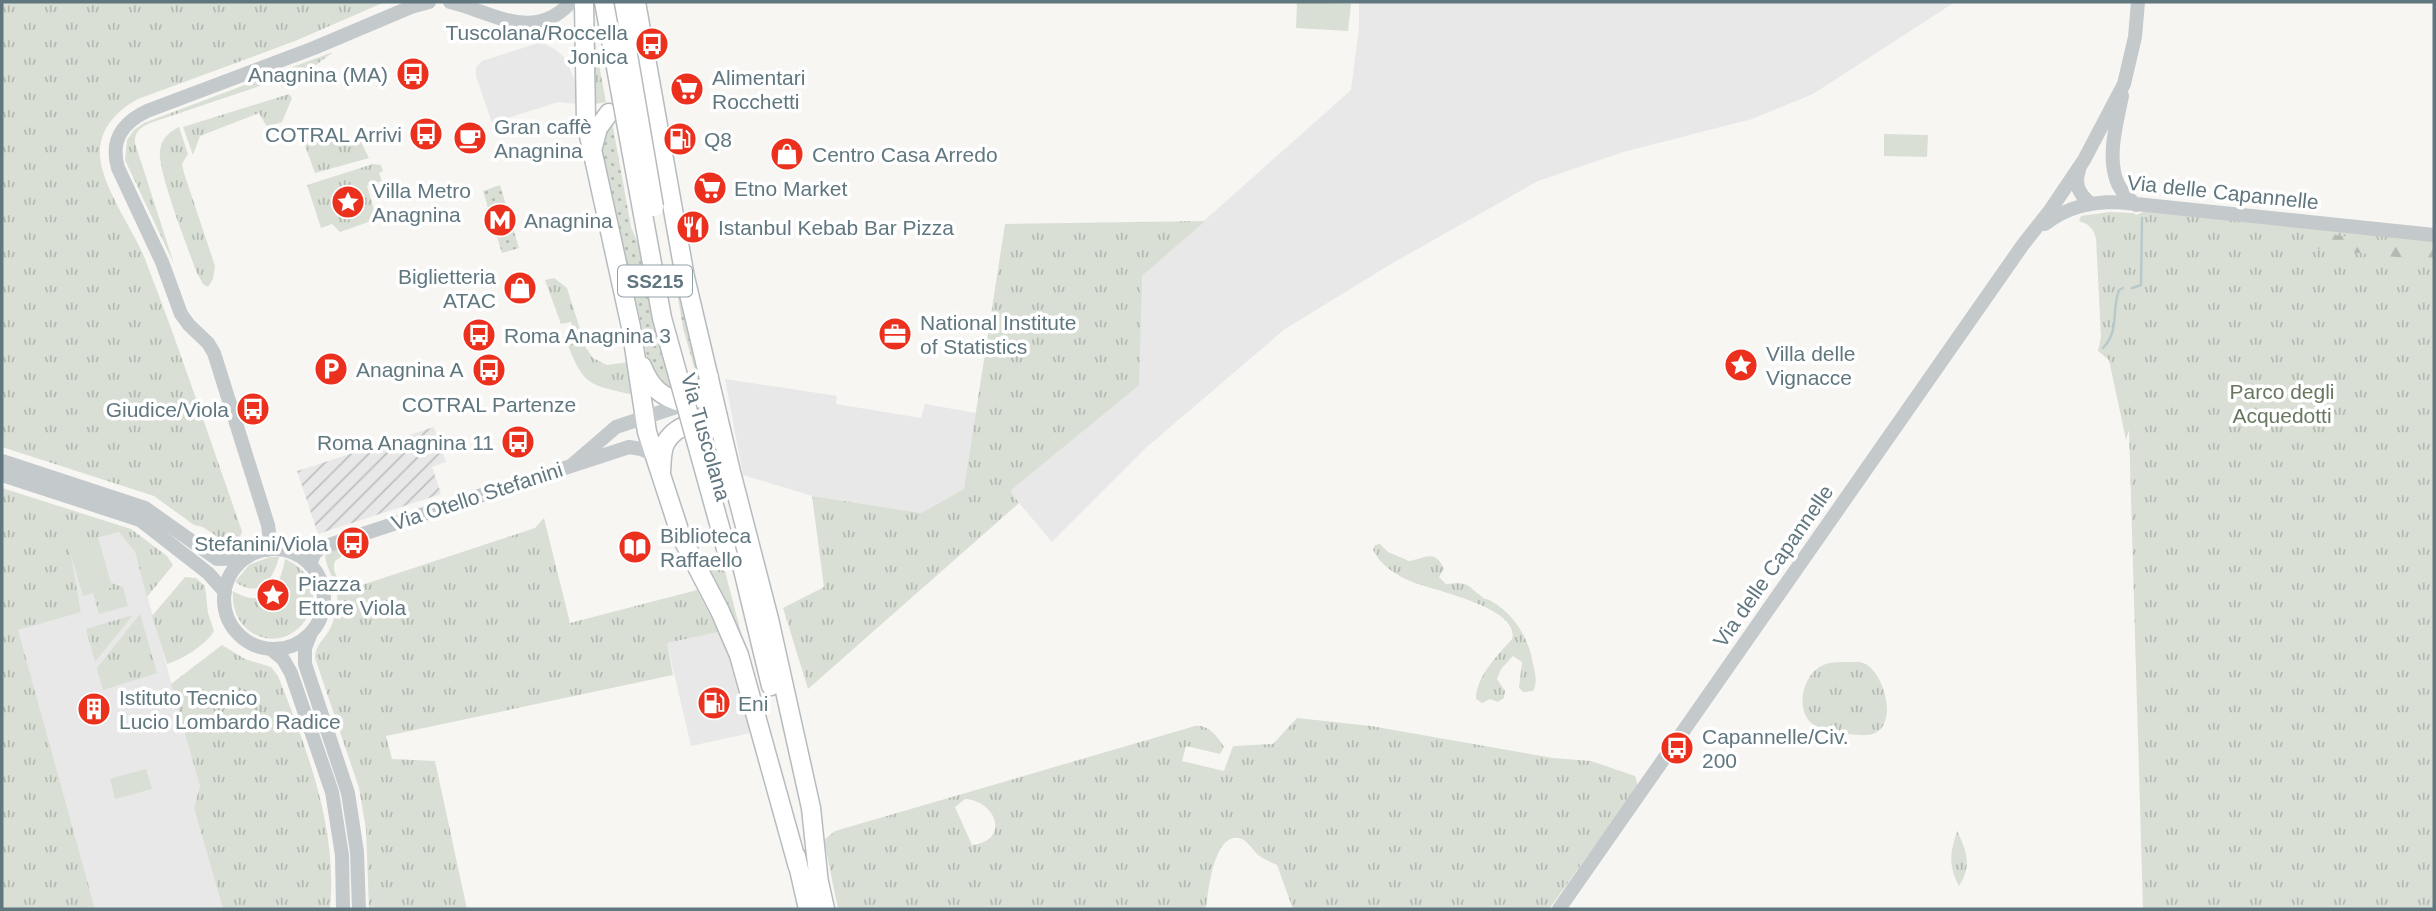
<svg xmlns="http://www.w3.org/2000/svg" width="2436" height="911" viewBox="0 0 2436 911" font-family="Arial,sans-serif">
	<defs>
		<pattern id="industrial-furrows" width="10" height="10" patternUnits="userSpaceOnUse" patternTransform="scale(1.75)"><rect width="10" height="10" fill="#e7e8e7"/><path d="M-1 1l2-2M0 10L10 0M9 11l2-2" fill="none" stroke="#bfc1c0"/></pattern>
		<pattern id="grass-tufts" width="24" height="20" patternUnits="userSpaceOnUse" patternTransform="scale(1.75)"><rect width="24" height="20" fill="#d9dfd4"/><path d="M3 7l-1-3M5 7V3M7 7l1-3M15 17l-1-3M17 17v-4M19 17l1-3" fill="none" stroke="#b3bab1"/></pattern>
		<pattern id="forest-firs" width="22" height="20" patternUnits="userSpaceOnUse" patternTransform="scale(1.75)"><rect width="22" height="20" fill="#d9dfd4"/><path d="M5 1l3.5 6h-7zM16 11l3.5 6h-7z" fill="#b3bab1"/></pattern>
		<pattern id="garden-dots" width="8" height="8" patternUnits="userSpaceOnUse" patternTransform="scale(1.75)"><rect width="8" height="8" fill="#d9dfd4"/><path d="M2 2h.1M6 6h.1" fill="none" stroke="#b3bab1" stroke-width="1.8" stroke-linecap="round"/></pattern>
	</defs>
	<rect width="100%" height="100%" fill="#f7f6f3"/>
	<path fill="#e7e8e7" d="M1359,2H1955L1813,94L1752,119L1623,152L1538,181L1391,264L1285,329L1148,446L1052,542L1009,491L1142,276L1351,90L1359,28Z
		M541,42L556,50L565,58L575,81L576,104L558,102L492,123L476,76V67L482,61Z
		M725,379L837,396L836,404L921,418L925,404L976,413L964,489L921,513L812,496L743,475Z
		M119,532L135,552L200,786L194,808L223,909H95L17,630L81,611L68,545Z
		M719,632L724,633L755,732L691,746L667,643Z"/>
	<path fill="url(#industrial-furrows)" d="M434,427L446,462L432,467L441,494L318,534L297,471Z"/>
	<path fill="url(#grass-tufts)" fill-rule="evenodd" d="M2,2H385L295,41L138,99C116,111 98,130 100,157C103,189 133,229 145,259C180,349 210,440 242,531C241,539 233,543 225,542L203,527L194,525L154,496L2,447Z
		M591,21L606,102L590,105Z
		M333,52L312,68L274,81L271,75Z
		M266,77L269,83L150,123C141,127 134,132 135,143L174,264L125,160L127,140L134,130L144,123Z
		M289,94L292,98L282,122L267,127L259,113L200,136L193,155L183,127Z
		M297,124L361,142L369,158L315,173Z
		M179,127L188,154L182,164L184,173L215,266L213,279L208,287L203,284L196,271C188,248 157,170 160,151C161,139 169,132 179,127Z
		M373,164L381,165L383,171L379,173L382,181L367,186L377,219L340,232L332,224L321,228L307,185Z
		M2148,210L2434,239V909H2143L2129,430L2126,440L2109,360L2098,351L2101,337L2096,238C2093,228 2089,224 2079,221L2081,216L2109,212L2134,213L2136,215Z
		M1205,221L1142,276L1139,385L1010,491L1019,503L808,689L783,608L824,587L812,496L921,513L964,489L1005,224Z
		M554,278L567,288L586,348L593,358L607,365L628,362L632,385L630,394C590,385 583,385 568,345L577,342L571,322L561,324L545,280Z
		M2,488L131,529L167,556L173,565L147,597L135,552L119,532L69,545L81,612L18,630L95,909H2Z
		M544,518L570,623L697,590L719,632L667,643L673,675L386,736L392,759L435,761L467,909H369L366,829L359,788L315,658C315,645 324,640 330,629C334,621 336,612 337,603C340,583 326,572 325,555L343,547L346,553L335,561C331,574 339,582 352,582L356,587L535,528Z
		M1380,544L1388,552L1409,561C1424,559 1435,548 1444,569L1439,577L1446,584C1469,582 1465,584 1481,596C1486,601 1484,597 1491,601C1514,614 1529,638 1533,664C1535,673 1538,682 1533,691L1523,692L1519,688L1522,662L1513,656L1501,669L1497,679L1505,691L1504,698L1498,702L1490,699L1482,703L1476,699C1476,676 1498,655 1512,639C1521,607 1430,590 1410,581C1395,575 1380,564 1373,550L1375,545Z
		M720,552L746,652L700,560Z
		M270,557H279C273,580 260,599 235,582L249,565Z
		M285,559C346,586 295,665 248,630C236,620 232,606 233,591C264,610 280,589 285,559Z
		M185,577L196,578L205,586L208,613L214,631C206,645 183,659 167,664L152,616Z
		M111,583L123,587L128,606L99,614L93,593L112,587Z
		M140,614L157,673L103,690L97,668Z
		M133,615L95,662L86,629Z
		M222,645L245,659L271,667L278,676C307,749 338,829 330,909H223L194,808L200,786L171,684Z
		M1847,662C1852,662 1859,661 1863,663C1886,671 1901,733 1867,735C1857,736 1822,731 1814,725C1793,711 1803,671 1826,664C1832,662 1841,662 1847,662Z
		M1297,718L1371,726L1553,758L1591,761L1635,776L1638,786L1549,909H1293L1277,865C1271,862 1263,859 1258,855C1253,850 1248,842 1242,839C1214,828 1208,893 1206,909H838L824,840L835,831L1195,726C1208,724 1217,736 1224,747L1220,754L1186,746L1182,761L1224,771L1233,746L1273,744ZM965,799C996,801 1011,840 972,845L955,807Z
		M1957,831C1967,851 1972,866 1959,886C1948,864 1950,854 1957,831Z"/>
	<path fill="url(#forest-firs)" d="M2312,232L2434,248V261L2303,247Z"/>
	<path fill="url(#garden-dots)" d="M611,116L631,227L646,262L679,396L674,395L649,371L642,327L601,153L602,129Z
		M648,117L702,371L699,385L683,328Z
		M500,185L519,248L502,253L483,191Z"/>
	<path fill="#d9dfd4" d="M1297,2L1351,4L1348,31L1296,28Z
		M1884,134L1928,135L1927,157L1884,156Z
		M98,537L112,587L83,596L68,545Z
		M146,769L152,789L115,799L110,779Z"/>
	<g fill="none" stroke-linecap="round" stroke-linejoin="round">
		<path stroke="#b9c9cb" stroke-width="2.5" d="M2132,288L2141,285L2142,218
			M2103,348C2120,330 2111,312 2119,290L2123,288"/>
		<defs>
			<path id="major" d="M584,2L586,122L631,327L647,432L681,536L720,611L739,655L798,867
				M619,2L627,49
				M636,2L685,277L731,472L769,619L811,808L819,884
				M593,147L598,128L609,113
				M642,366C651,389 662,397 685,404C698,399 708,391 709,377
				M661,471C662,462 661,450 666,442C677,423 706,416 721,432
				M739,553L771,686
				M796,856L808,909
				M817,873L825,909"/>
		</defs>
		<use href="#major" stroke="#b5bbbe" stroke-width="21"/>
		<path stroke="#c4c9cb" stroke-width="14" d="M450,2C492,12 534,43 571,2
			M2122,96C2117,122 2106,158 2118,184C2122,192 2129,199 2136,205
			M2079,170C2074,184 2079,194 2090,203
			M2045,224C2067,207 2090,202 2117,202L2434,235
			M2,461L145,508L217,559L246,558
			M572,465L616,427L685,404
			M2,475L140,520L208,573L225,592
			M224 599a50 50 0 1 1 100 0a50 50 0 1 1-100 0Z
			M267,550L270,540L268,525L214,353L208,343L189,325L181,314L162,262L118,168C110,140 122,123 147,111L314,48L411,7L429,2
			M310,565L314,554L320,548L629,447L641,449L653,454
			M311,633L305,648V664L348,793L357,852L359,909
			M271,649L283,659L291,673L332,792L342,855L343,909
			M1559,909L2022,246L2051,209L2084,160L2124,84L2135,37L2138,2"/>
		<use href="#major" stroke="#fff" stroke-width="18"/>
		<defs>
			<path id="major-bridge" d="M604,2L662,318L728,556
				M627,49L654,207"/>
		</defs>
		<use href="#major-bridge" stroke="#b5bbbe" stroke-width="21" stroke-linecap="butt"/>
		<use href="#major-bridge" stroke="#fff" stroke-width="18"/>
	</g>
	<defs>
		<symbol id="bus-disc" viewBox="-11 -11 22 22"><circle r="9.5" fill="#eb301e" stroke="#fff"/><path d="M-5-6H5V4H4V6H2V4H-2V6H-4V4H-5ZM-3.5-4V0h7V-4ZM-3.5 1.2v1.5H-2V1.2ZM2 1.2v1.5H3.5V1.2Z" fill="#fff"/></symbol>
		<symbol id="supermarket-disc" viewBox="-11 -11 22 22"><circle r="9.5" fill="#eb301e" stroke="#fff"/><path d="M-6-5.5h2.5l.6 2H6L4.5 2H-2.5L-4.4-4H-6ZM-1.5 3.2a1.3 1.3 0 1 0 .1 0ZM3 3.2a1.3 1.3 0 1 0 .1 0Z" fill="#fff"/></symbol>
		<symbol id="cafe-disc" viewBox="-11 -11 22 22"><circle r="9.5" fill="#eb301e" stroke="#fff"/><path d="M-5.5-4.5H6V0H3Q3 3.5 0 3.5H-2.5Q-5.5 3.5-5.5 0ZM3-3.2v2h1.7v-2ZM-6 4.5H4V6H-6Z" fill="#fff"/></symbol>
		<symbol id="fuel-disc" viewBox="-11 -11 22 22"><circle r="9.5" fill="#eb301e" stroke="#fff"/><path d="M-5.5-6h7V0h2V4h1.3V-2.5L3-4.5l.8-.8L6-3V5H2.5V1h-1V6h-7ZM-4.2-4.7v3.2H.2V-4.7Z" fill="#fff"/></symbol>
		<symbol id="shop-disc" viewBox="-11 -11 22 22"><circle r="9.5" fill="#eb301e" stroke="#fff"/><path d="M-5-2.5h2.3a2.7 3.5 0 0 1 5.4 0H5L5.5 6h-11ZM-1.5-2.5h3a1.5 2.3 0 0 0-3 0Z" fill="#fff"/></symbol>
		<symbol id="sight-disc" viewBox="-11 -11 22 22"><circle r="9.5" fill="#eb301e" stroke="#fff"/><path d="M0-6L1.8-2.2L6-1.7L2.9 1.2L3.7 5.4L0 3.3L-3.7 5.4L-2.9 1.2L-6-1.7L-1.8-2.2Z" fill="#fff"/></symbol>
		<symbol id="metro-disc" viewBox="-11 -11 22 22"><circle r="9.5" fill="#eb301e" stroke="#fff"/><path d="M-5.5 5V-5H-3L0 0L3-5H5.5V5H3V-.5L0 4L-3-.5V5Z" fill="#fff"/></symbol>
		<symbol id="restaurant-disc" viewBox="-11 -11 22 22"><circle r="9.5" fill="#eb301e" stroke="#fff"/><path d="M-5-6h1v4h1v-4h1v4h1v-4h1v5L-1.5 .5V6h-2V.5L-5-1ZM5-6V6H3V1.5H1.5Q1.5-4 5-6Z" fill="#fff"/></symbol>
		<symbol id="office-disc" viewBox="-11 -11 22 22"><circle r="9.5" fill="#eb301e" stroke="#fff"/><path d="M-6-3h4V-5.5h4V-3h4V5H-6ZM-1-4.5V-3h2v-1.5ZM-6 0V1H6V0Z" fill="#fff"/></symbol>
		<symbol id="parking-disc" viewBox="-11 -11 22 22"><circle r="9.5" fill="#eb301e" stroke="#fff"/><path d="M-3.5-5.5H1a3.5 3.5 0 0 1 0 7H-1V5.5H-3.5ZM-1-3.4V-.6H.8a1.4 1.4 0 0 0 0-2.8Z" fill="#fff"/></symbol>
		<symbol id="library-disc" viewBox="-11 -11 22 22"><circle r="9.5" fill="#eb301e" stroke="#fff"/><path d="M-6-4Q-3-5.5-.7-3.5V5Q-3 3-6 4ZM6-4Q3-5.5 .7-3.5V5Q3 3 6 4Z" fill="#fff"/></symbol>
		<symbol id="building-disc" viewBox="-11 -11 22 22"><circle r="9.5" fill="#eb301e" stroke="#fff"/><path d="M-4-6H4V6H1V3H-1V6H-4ZM-2.5-4.3h1.7v1.8h-1.7ZM.8-4.3h1.7v1.8H.8ZM-2.5-1h1.7V.8h-1.7ZM.8-1h1.7V.8H.8Z" fill="#fff"/></symbol>
	</defs>
	<g fill-rule="evenodd">
		<use href="#bus-disc" x="633" y="25" width="38" height="38"/>
		<use href="#bus-disc" x="394" y="55" width="38" height="38"/>
		<use href="#supermarket-disc" x="668" y="70" width="38" height="38"/>
		<use href="#bus-disc" x="407" y="115" width="38" height="38"/>
		<use href="#cafe-disc" x="451" y="119" width="38" height="38"/>
		<use href="#fuel-disc" x="661" y="120" width="38" height="38"/>
		<use href="#shop-disc" x="768" y="135" width="38" height="38"/>
		<use href="#supermarket-disc" x="691" y="169" width="38" height="38"/>
		<use href="#sight-disc" x="329" y="183" width="38" height="38"/>
		<use href="#metro-disc" x="481" y="201" width="38" height="38"/>
		<use href="#restaurant-disc" x="674" y="208" width="38" height="38"/>
		<use href="#shop-disc" x="501" y="269" width="38" height="38"/>
		<use href="#office-disc" x="876" y="315" width="38" height="38"/>
		<use href="#bus-disc" x="460" y="316" width="38" height="38"/>
		<use href="#sight-disc" x="1722" y="346" width="38" height="38"/>
		<use href="#parking-disc" x="312" y="350" width="38" height="38"/>
		<use href="#bus-disc" x="470" y="351" width="38" height="38"/>
		<use href="#bus-disc" x="234" y="390" width="38" height="38"/>
		<use href="#bus-disc" x="499" y="423" width="38" height="38"/>
		<use href="#bus-disc" x="334" y="524" width="38" height="38"/>
		<use href="#library-disc" x="616" y="528" width="38" height="38"/>
		<use href="#sight-disc" x="254" y="576" width="38" height="38"/>
		<use href="#fuel-disc" x="695" y="684" width="38" height="38"/>
		<use href="#building-disc" x="75" y="690" width="38" height="38"/>
		<use href="#bus-disc" x="1658" y="729" width="38" height="38"/>
	</g>
	<g text-anchor="middle" dominant-baseline="central" stroke-width="7" stroke-linejoin="round" paint-order="stroke">
		<rect fill="#fff" stroke="#90a0a6" stroke-width="2" x="618" y="265.5" width="74" height="31" rx="5"/>
		<g font-size="19" font-weight="bold" fill="#607780">
			<text x="655" y="281">SS215</text>
		</g>
		<g font-size="21" fill="#607780" stroke="#fff" text-anchor="start">
			<text x="628" y="32" text-anchor="end">Tuscolana/Roccella<tspan x="628" dy="24">Jonica</tspan></text>
			<text x="388" y="74" text-anchor="end">Anagnina (MA)</text>
			<text x="712" y="77">Alimentari<tspan x="712" dy="24">Rocchetti</tspan></text>
			<text x="494" y="126">Gran caffè<tspan x="494" dy="24">Anagnina</tspan></text>
			<text x="402" y="134" text-anchor="end">COTRAL Arrivi</text>
			<text x="704" y="139">Q8</text>
			<text x="812" y="154">Centro Casa Arredo</text>
			<text x="734" y="188">Etno Market</text>
			<text x="372" y="190">Villa Metro<tspan x="372" dy="24">Anagnina</tspan></text>
			<text x="524" y="220">Anagnina</text>
			<text x="718" y="227">Istanbul Kebab Bar Pizza</text>
			<text x="496" y="276" text-anchor="end">Biglietteria<tspan x="496" dy="24">ATAC</tspan></text>
			<text x="920" y="322">National Institute<tspan x="920" dy="24">of Statistics</tspan></text>
			<text x="504" y="335">Roma Anagnina 3</text>
			<text x="1766" y="353">Villa delle<tspan x="1766" dy="24">Vignacce</tspan></text>
			<text x="356" y="369">Anagnina A</text>
			<text x="489" y="404" text-anchor="middle">COTRAL Partenze</text>
			<text x="229" y="409" text-anchor="end">Giudice/Viola</text>
			<text x="494" y="442" text-anchor="end">Roma Anagnina 11</text>
			<text x="660" y="535">Biblioteca<tspan x="660" dy="24">Raffaello</tspan></text>
			<text x="328" y="543" text-anchor="end">Stefanini/Viola</text>
			<text x="298" y="583">Piazza<tspan x="298" dy="24">Ettore Viola</tspan></text>
			<text x="119" y="697">Istituto Tecnico<tspan x="119" dy="24">Lucio Lombardo Radice</tspan></text>
			<text x="738" y="703">Eni</text>
			<text x="1702" y="736">Capannelle/Civ.<tspan x="1702" dy="24">200</tspan></text>
		</g>
		<g font-size="21" fill="#607780" stroke="#fff">
			<text transform="translate(2223 192) rotate(6)">Via delle Capannelle</text>
			<text transform="translate(706 437) rotate(74)">Via Tuscolana</text>
			<text transform="translate(477 496) rotate(-18)">Via Otello Stefanini</text>
			<text transform="translate(1773 566) rotate(-55)">Via delle Capannelle</text>
		</g>
		<g font-size="21" fill="#67785f" stroke="#fff">
			<text x="2282" y="391">Parco degli<tspan x="2282" dy="24">Acquedotti</tspan></text>
		</g>
	</g>
	<rect width="2436" height="911" fill="none" stroke="#607780" stroke-width="7"/>
</svg>
